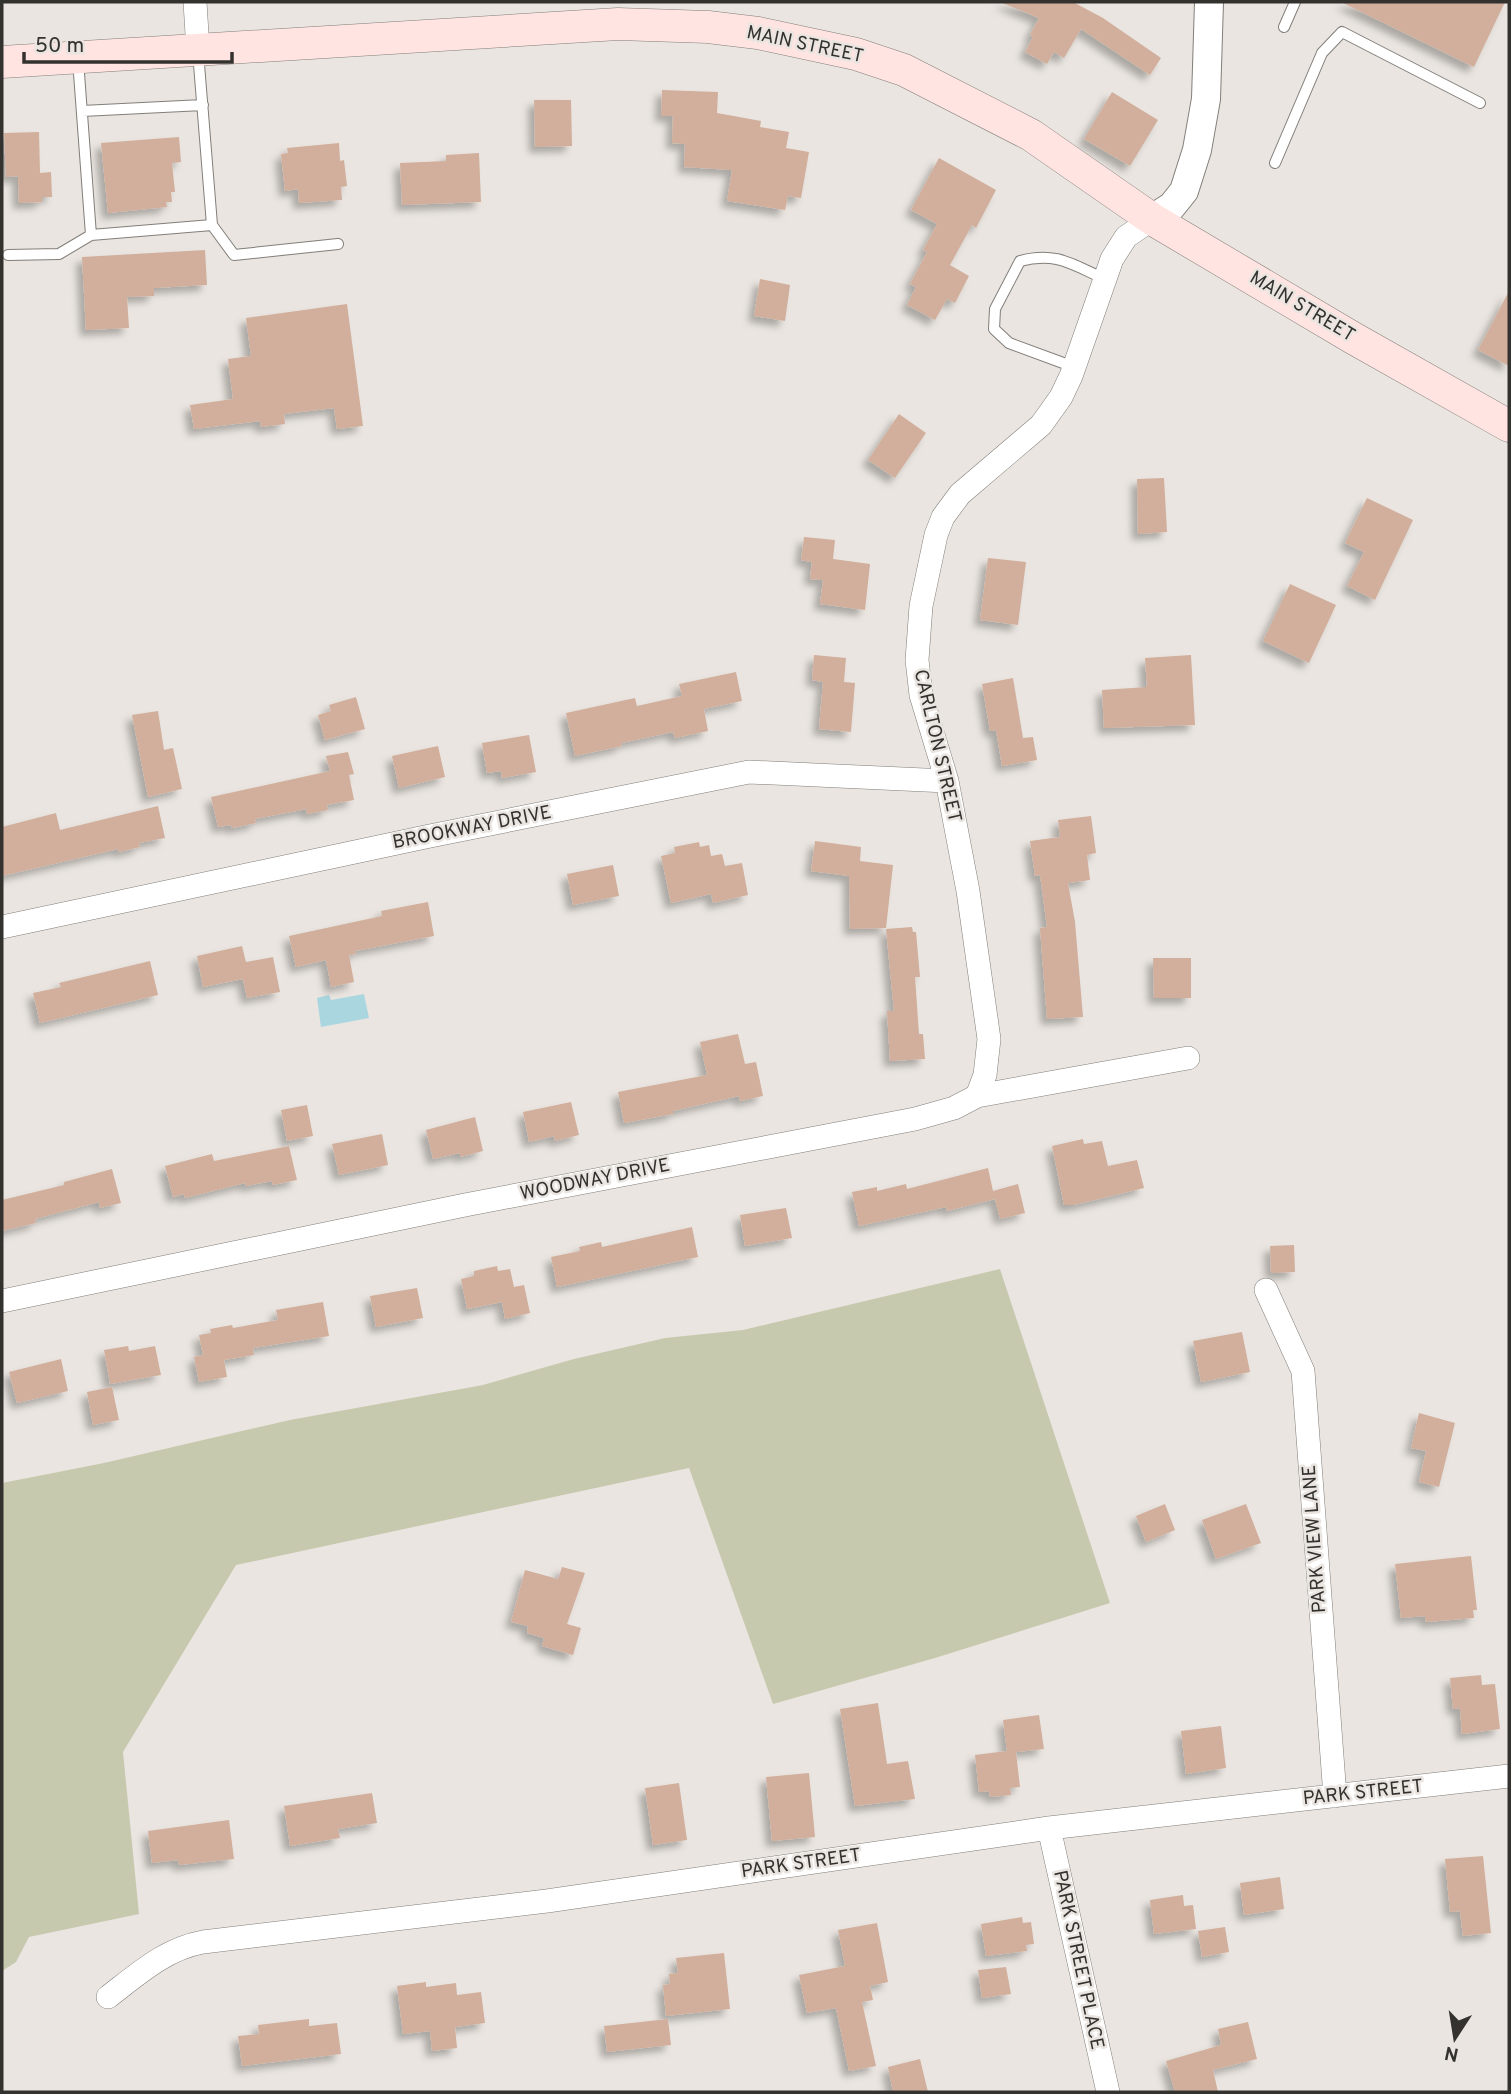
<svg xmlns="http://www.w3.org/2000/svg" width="1511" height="2094" viewBox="0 0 1511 2094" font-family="Overpass,sans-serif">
	<defs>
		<filter id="shadow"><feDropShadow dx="-6" dy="6" stdDeviation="3.5" flood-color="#0004"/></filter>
	</defs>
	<rect width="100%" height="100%" fill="#eae5e0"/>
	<path fill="#c7c9ae" d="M1000,1269L1110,1603L935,1658L773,1704L689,1468L236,1565L123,1752L139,1914L29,1937L16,1962L2,1971V1483L104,1463L290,1420L483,1385L574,1359L665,1338L743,1330Z"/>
	<path fill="#aad6e0" d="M364,994L369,1018L321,1027L317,998L329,995L331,1000Z"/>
	<path fill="#d1af9c" filter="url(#shadow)" d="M1000,2H1073L1103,18L1161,58L1150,75L1081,29L1064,58L1054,52L1047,64L1025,52L1033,37L1030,35L1039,18Z
		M1341,2H1505L1474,67Z
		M662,90L718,92L717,113L761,121L760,127L789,132L786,148L809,152L801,198L788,196L785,210L727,201L732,170L684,167L685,144L672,143L673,116H661Z
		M1112,92L1158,120L1130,166L1084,139Z
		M534,100H571L572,146L535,147Z
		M39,132L40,173L51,172L52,197H42V202L19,203L18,176L6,177L4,133Z
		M179,137L181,162L172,163L175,192H171L172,202H166L167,207L108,213L101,143Z
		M339,143L340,161L344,160L347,186L341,187L342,200L299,203L298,189L285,191L281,154L288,153L287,148Z
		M479,153L481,202L402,205L400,163L446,161V155Z
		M939,158L996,190L976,228L972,225L950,265L969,276L955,303L947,299L935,320L907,305L916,287L910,284L927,252L923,250L937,224L911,210Z
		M205,250L207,285L154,288V296L127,297L129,328L86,330L82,257Z
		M760,279L790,285L785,321L754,316Z
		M1509,291V366L1478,350Z
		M347,304L363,426L337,429L334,408L284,414L285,424L261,427L260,421L194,429L190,405L233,399L228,359L251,356L246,318Z
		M899,414L926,433L895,478L868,460Z
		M1164,478L1167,532L1138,534L1137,479Z
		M1367,498L1413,520L1375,600L1347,586L1364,552L1345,543Z
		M804,537L835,540L833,559L870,564L865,610L820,604L823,580L810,579L812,562L801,560Z
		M988,558L1026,562L1018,625L980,620Z
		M1290,584L1336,605L1309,663L1263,641Z
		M814,655L846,658L844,682L855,683L851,732L819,729L823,682L812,680Z
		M1191,655L1195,725L1104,728L1102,690L1147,687L1145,658Z
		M736,672L742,701L704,709L708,731L675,738L673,732L621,743L622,746L575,756L566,713L635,698L637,706L682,696L679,684Z
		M1013,678L1023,738L1033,737L1037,760L1002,766L996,730L990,731L982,684Z
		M356,697L365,729L325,740L318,715L331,711L329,705Z
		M158,711L164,750L173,748L182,789L148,797L132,715Z
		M529,735L536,772L502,778L501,771L487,773L482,743Z
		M438,746L445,777L399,788L392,756Z
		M348,752L354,774L349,775L354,800L327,805L328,810L307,814L306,809L255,819L256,823L232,828L231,825L218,827L211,797L330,771L326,756Z
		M158,806L165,838L139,843L140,847L119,852L118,849L2,876V827L56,813L60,830Z
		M1091,816L1096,853L1087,855L1090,880L1068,883L1075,922L1083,1017L1047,1019L1040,928L1047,927L1040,875L1035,876L1030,841L1060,837L1058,820Z
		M815,841L861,847L860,861L893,865L886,928L850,929L849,876L811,871Z
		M699,842L700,847L709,845L711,856L722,854L725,866L742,863L748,895L713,903L711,894L671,903L661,856L675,853L674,847Z
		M613,865L619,896L573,905L567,874Z
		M428,902L434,936L355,951L356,954L349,955L354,982L331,987L326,960L296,967L289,936L382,916L381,911Z
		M912,927L913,932H916L920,977H915L919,1034H923L925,1059L890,1061L887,1011H894L886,929Z
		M242,946L246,962L273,957L280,992L247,998L243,979L203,987L197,956Z
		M1153,958H1191V998H1154Z
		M150,961L158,995L40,1023L33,993L61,987L59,983Z
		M738,1034L745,1064L756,1062L763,1096L740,1101L739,1096L673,1111V1114L624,1123L618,1092L707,1075L700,1042Z
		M571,1102L579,1135L555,1141L554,1136L529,1142L523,1112Z
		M307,1105L313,1136L287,1141L281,1110Z
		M475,1117L483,1151L460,1157V1153L433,1159L426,1130Z
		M382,1134L388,1165L339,1175L332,1144Z
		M1083,1139L1084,1144L1102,1141L1108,1166L1137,1160L1144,1188L1074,1205H1064L1052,1146Z
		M289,1146L297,1180L273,1185L272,1181L246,1186L245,1183L185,1198L184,1194L173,1197L165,1166L212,1154L214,1161Z
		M988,1168L993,1191L1018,1184L1025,1213L1000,1219L995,1199L947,1211L946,1207L859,1226L852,1192L877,1187V1191L906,1184L907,1189Z
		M112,1169L121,1203L100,1208L99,1202L35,1219L36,1223L2,1231V1200L64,1185V1182Z
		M786,1208L792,1238L745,1246L740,1215Z
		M692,1227L698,1257L557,1287L551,1257L580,1251L579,1247L601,1242L602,1247Z
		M1294,1245L1295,1272L1271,1273L1270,1246Z
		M497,1266L498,1271L510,1269L514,1287L524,1285L530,1313L505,1319L502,1302L467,1309L461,1279L474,1276V1271Z
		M417,1288L423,1318L376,1327L370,1296Z
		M323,1302L329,1336L253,1348L254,1355L224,1360L227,1377L199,1382L194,1357L203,1355L199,1335L211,1333L210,1329L232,1325L233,1328L278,1320L276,1310Z
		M1242,1332L1250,1372L1201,1382L1193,1341Z
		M128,1346L129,1351L155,1346L161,1375L110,1384L104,1350Z
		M61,1359L68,1391L17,1403L9,1372Z
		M112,1387L119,1420L93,1425L87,1392Z
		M1419,1413L1455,1423L1439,1487L1419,1482L1426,1451L1411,1448Z
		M1165,1504L1175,1530L1146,1542L1136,1516Z
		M1246,1504L1261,1543L1216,1559L1202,1520Z
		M1471,1556L1477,1610H1473L1474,1618L1426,1622L1425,1616L1401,1618L1395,1564Z
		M562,1567L585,1573L567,1624L581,1628L573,1655L542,1646L544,1638L527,1633L528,1626L511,1622L525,1570L558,1579Z
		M1481,1675L1482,1685L1495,1684L1500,1729L1462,1734L1460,1708L1453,1709L1450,1678Z
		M878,1703L887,1764L908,1761L915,1799L855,1806L840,1709Z
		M1039,1715L1044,1749L1016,1752L1020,1787L1010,1788L1011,1795L990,1797L989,1791L979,1792L975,1755L1007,1751L1003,1720Z
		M1221,1726L1226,1768L1186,1774L1181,1731Z
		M809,1773L815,1837L772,1841L766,1777Z
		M679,1783L687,1840L653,1845L645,1788Z
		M372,1793L377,1823L338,1829L340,1838L290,1846L284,1806Z
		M229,1820L234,1859L179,1865L178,1860L152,1863L148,1831Z
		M1483,1856L1491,1933L1463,1936L1460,1911L1450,1912L1445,1859Z
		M1280,1877L1284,1909L1244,1915L1240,1883Z
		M1183,1895L1184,1906L1193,1905L1196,1929L1154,1934L1150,1900Z
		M1022,1917L1023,1923L1031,1922L1034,1944L1026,1945L1027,1951L986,1956L981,1924Z
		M877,1923L888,1982L870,1986L873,2000L862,2002L876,2066L849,2071L836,2008L807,2013L799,1975L845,1966L838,1930Z
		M1225,1927L1229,1952L1202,1957L1198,1931Z
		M724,1953L730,2009L666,2016L663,1985L670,1984L669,1974L678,1973L676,1958Z
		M1006,1967L1011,1994L982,1998L978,1970Z
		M426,1982V1987L456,1983L457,1995L481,1992L485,2023L455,2027L457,2048L432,2051L430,2031L403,2034L397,1986Z
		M309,2019V2026L337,2023L341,2054L242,2066L238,2036L259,2034L258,2025Z
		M668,2019L671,2045L607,2052L604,2026Z
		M1248,2022L1257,2059L1213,2070L1218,2092H1175L1166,2061L1221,2045L1218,2029Z
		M920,2059L928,2092H893L888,2067Z"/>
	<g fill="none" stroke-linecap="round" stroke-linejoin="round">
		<defs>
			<path id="service" d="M1284,27L1295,2
				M78,60L91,235L212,225L198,52
				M82,111L203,105
				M1275,163L1322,53L1342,32L1480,103
				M212,225L234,255L338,244
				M8,255L59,254L91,235
				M1074,367L1009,343L994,329L995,309L1020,261C1056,251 1073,265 1105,279"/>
			<path id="minor" d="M195,2L198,50
				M2,927L430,836L749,772L947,781
				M977,1096L985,1075L989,1039L968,891L947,781L921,695L917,660L921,606L936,535L943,517L960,494L1041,425L1061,397L1071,376L1112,259L1126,237L1152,219
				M1266,1290L1303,1371L1335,1796
				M2,1301L465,1205L915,1119L954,1108L977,1096L1188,1058
				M1049,1828L1108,2092
				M108,1997C138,1974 165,1949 203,1942L547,1901L1049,1828L1509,1776"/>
			<path id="tertiary" d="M1152,219L1172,206L1184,191L1197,150L1206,99L1209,2"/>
			<path id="secondary" d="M2,62L618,24L708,27L758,33L856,54L904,70L1031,135L1152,219L1353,338L1509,426"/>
		</defs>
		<use href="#service" stroke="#827e79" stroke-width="12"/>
		<use href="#minor" stroke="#827e79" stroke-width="24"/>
		<use href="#tertiary" stroke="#827e79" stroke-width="30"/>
		<use href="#secondary" stroke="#827e79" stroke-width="33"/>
		<use href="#service" stroke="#fff" stroke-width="10"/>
		<use href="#minor" stroke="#fff" stroke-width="23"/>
		<use href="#tertiary" stroke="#fff" stroke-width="28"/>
		<use href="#secondary" stroke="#ffe4e2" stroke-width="32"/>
	</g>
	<g text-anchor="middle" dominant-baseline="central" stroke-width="5" stroke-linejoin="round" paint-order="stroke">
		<g font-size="19" fill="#33322f" stroke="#eae5e0">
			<text transform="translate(805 45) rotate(12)">MAIN STREET</text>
			<text transform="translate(1302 307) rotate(31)">MAIN STREET</text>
			<text transform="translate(937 746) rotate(77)">CARLTON STREET</text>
			<text transform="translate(472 828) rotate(-11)">BROOKWAY DRIVE</text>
			<text transform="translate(595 1180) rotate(-11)">WOODWAY DRIVE</text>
			<text transform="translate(1315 1539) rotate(-94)">PARK VIEW LANE</text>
			<text transform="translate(1363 1793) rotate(-6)">PARK STREET</text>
			<text transform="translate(801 1864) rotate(-8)">PARK STREET</text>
			<text transform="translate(1078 1960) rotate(78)">PARK STREET PLACE</text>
		</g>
	</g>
	<rect width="1511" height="2094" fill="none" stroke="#33322f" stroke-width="7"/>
	<g transform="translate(1455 2038) rotate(192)" stroke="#eae5e0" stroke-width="5" paint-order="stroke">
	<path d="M0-5L12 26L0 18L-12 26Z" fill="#33322f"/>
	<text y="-10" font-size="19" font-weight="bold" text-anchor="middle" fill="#33322f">N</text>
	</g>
	<path d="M24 52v10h208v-10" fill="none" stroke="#33322f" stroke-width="3.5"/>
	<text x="35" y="52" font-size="21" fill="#33322f" stroke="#eae5e0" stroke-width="5" paint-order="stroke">50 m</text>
</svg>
